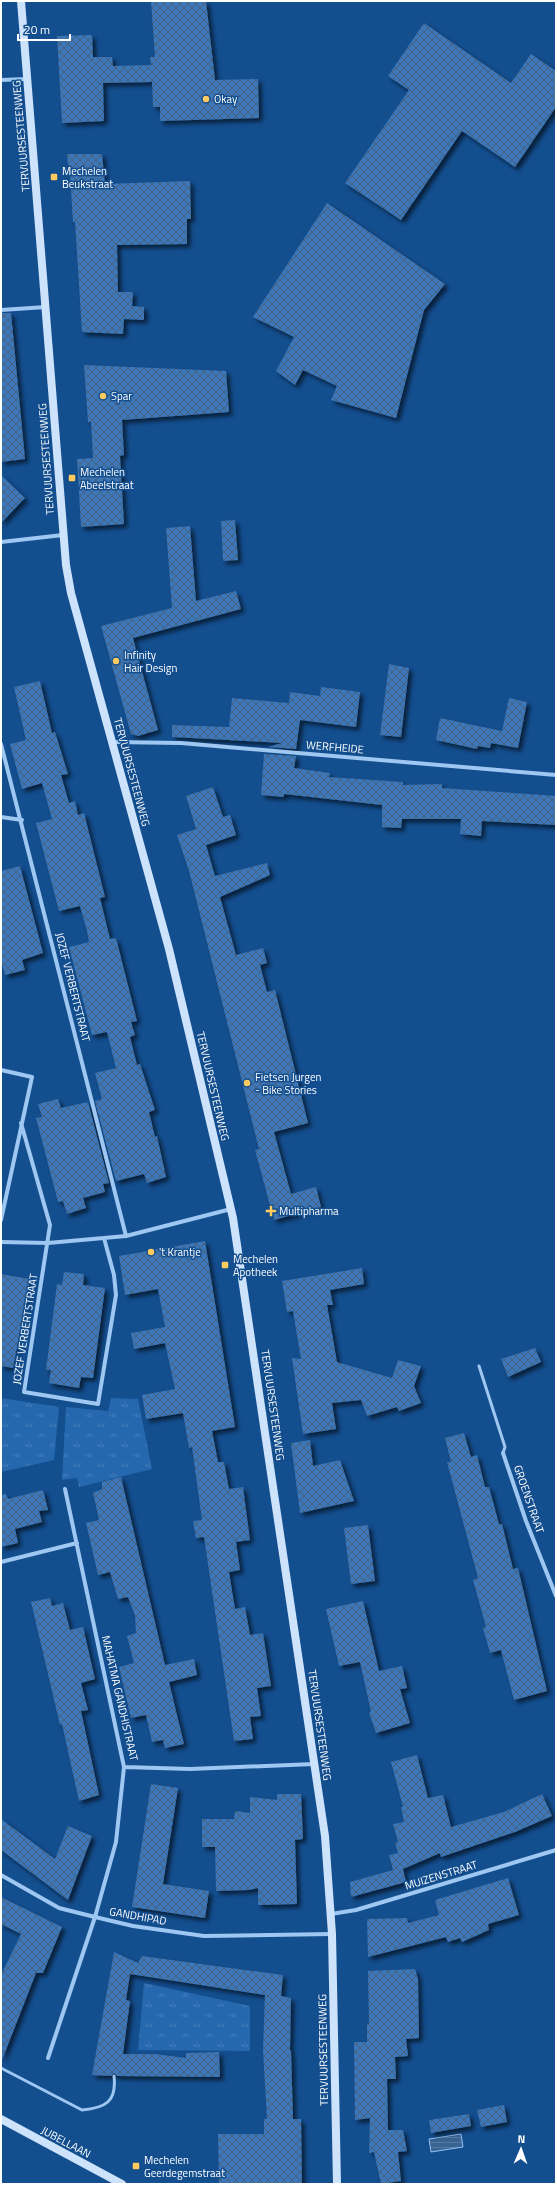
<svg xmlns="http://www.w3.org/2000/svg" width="557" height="2185" viewBox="0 0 557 2185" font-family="'Titillium Web',sans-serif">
	<defs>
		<pattern id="grass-tufts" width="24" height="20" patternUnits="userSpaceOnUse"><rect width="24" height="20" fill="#2568ae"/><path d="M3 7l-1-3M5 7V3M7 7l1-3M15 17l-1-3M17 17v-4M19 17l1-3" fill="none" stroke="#467fba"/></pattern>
		<pattern id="water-rules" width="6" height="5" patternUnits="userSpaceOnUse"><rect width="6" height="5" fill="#386393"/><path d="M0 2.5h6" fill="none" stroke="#567aa3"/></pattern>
		<pattern id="building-cross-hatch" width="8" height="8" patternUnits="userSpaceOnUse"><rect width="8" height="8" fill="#3c77b8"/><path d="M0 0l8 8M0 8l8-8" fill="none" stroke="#446282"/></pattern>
		<filter id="shadow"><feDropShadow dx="3.5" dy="3.5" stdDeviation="2" flood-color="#0009"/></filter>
	</defs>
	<rect width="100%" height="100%" fill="#134e8f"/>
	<path fill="url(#grass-tufts)" d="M1,1398L59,1407L54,1460L1,1472Z
		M111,1398L138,1399L152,1469L79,1487L77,1478L62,1480L66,1407L108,1411Z
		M144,1983L250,2006V2051L138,2050Z"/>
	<path fill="url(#water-rules)" stroke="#90c2f4" d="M461,2134L463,2147L431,2152L429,2139Z"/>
	<path fill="url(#building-cross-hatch)" filter="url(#shadow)" d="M151,1H206L215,80L258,79L259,118L160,121V107H153L152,82L103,83L104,121L62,123L57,36L92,35L93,57H112L113,66L151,65L150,57H155Z
		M424,23L511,83L531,54L556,71V107L515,167L462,131L401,220L345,183L409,90L388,76Z
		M67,154H102L105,184L190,181L191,219H187V244L117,245L118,292H133L132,306L144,307V320L124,319L123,334L82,332L75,222H73L70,175H69Z
		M327,203L445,284L424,310L396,418L331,400L337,386L303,370L295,385L276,371L294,337L253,317Z
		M1,313H11L25,459L1,462Z
		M84,365L226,371L229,412L122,420L124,455L120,456L124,524L81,527L77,459L93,458L91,422H88Z
		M1,475L25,498L1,523Z
		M235,520L238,560L223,561L221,521Z
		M190,526L196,601L236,591L241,609L133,638L158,730L138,736L131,734L101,626L172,608L166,528Z
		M389,664L409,668L401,737L380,735Z
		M40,681L52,733L55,732L68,774L61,775L69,803L75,801L78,815L84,813L105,897L100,898L110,939L116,938L137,1021L131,1022L135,1035L130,1037L137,1065L140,1064L155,1110L149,1112L155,1137L157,1136L166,1177L147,1183L144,1174L116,1181L95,1101L102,1099L95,1073L116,1068L107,1032L92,1035L69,947L89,942L87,931L80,906L59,911L36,823L52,819L42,783L22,789L10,744L26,740L14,687Z
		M321,687L360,692L356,727L300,720L296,749L268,747L282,743L172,737V725L229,727L232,698L289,703L290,692L320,696Z
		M509,698L527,702L518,748L491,743L490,748L478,746L477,749L436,740L440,718L502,731Z
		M264,754L296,756L294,768L330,773L329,777L403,782V785L442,784V788L556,796L555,825L482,821L481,836L460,834L461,819H402L401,828L382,827V805L284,794V797L261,795Z
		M213,787L223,817L230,815L236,835L206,845L215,876L267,863L270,875L220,897L236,955L263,948L267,963L260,965L267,992L275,990L308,1123L274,1132L291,1194L316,1187L321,1207L274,1220L255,1150L259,1149L189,871L177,835L196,829L186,796Z
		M20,866L43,953L22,960L25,970L5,975L1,960V871Z
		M58,1099L61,1108L88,1102L109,1183L103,1184L105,1192L83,1198L86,1208L67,1214L63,1201L58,1202L36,1118L42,1117L38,1104Z
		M205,1241L235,1427L212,1431L218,1462H224L229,1489L243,1487L250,1540L236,1542L240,1570L229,1572L235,1609L245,1607L250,1635L263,1633L271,1686L257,1688L261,1716L250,1717L253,1739L234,1741L204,1537L196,1538L193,1521L202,1520L192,1447L189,1448L183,1413L146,1419L142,1395L175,1389L165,1343L134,1349L131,1333L165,1327L158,1289L125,1295L119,1256Z
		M362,1268L364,1284L330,1290L333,1305H327L337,1362L392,1378L398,1360L421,1366L414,1386L421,1403L399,1411L397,1407L367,1416L361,1400L332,1403L336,1429L303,1434L292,1358L301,1359L293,1311L287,1312L282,1281Z
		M64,1272L84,1274L83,1285L105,1288L93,1378L81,1377L79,1388L49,1383L51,1370H46L57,1284L62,1285Z
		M1,1274L30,1279L13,1368L1,1366Z
		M535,1348L541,1362L508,1377L501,1359Z
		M464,1433L471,1457L477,1455L485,1487H489L499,1524H502L513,1569L518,1568L547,1691L514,1700L501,1650L490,1653L483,1628L486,1627L473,1580L478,1578L447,1462H451L445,1438Z
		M310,1440L313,1466L340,1460L354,1501L300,1513L291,1443Z
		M121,1477L165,1665L194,1659L197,1675L169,1682L184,1744L165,1748L163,1740L152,1742L146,1715L131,1718L119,1667L134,1663L127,1636L136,1633L135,1616L128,1597L118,1599L110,1572L98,1575L86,1523L99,1520L93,1493L102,1489V1482Z
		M43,1490L48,1510L39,1511L42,1522L15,1529L18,1543L1,1547V1495L6,1494L8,1499Z
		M368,1525L375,1581L351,1584L344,1528Z
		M50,1598L52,1606L63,1603L70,1630L83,1627L95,1679L81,1683L88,1710L81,1711L99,1795L79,1801L62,1724L60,1725L31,1602Z
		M363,1601L379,1671L402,1666L407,1688L400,1689L410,1723L376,1733L369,1713L371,1712L360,1662L339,1666L326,1609Z
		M417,1755L428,1798L443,1795L451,1827L504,1812L542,1794L552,1816L515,1832L441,1857L440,1853L403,1869L406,1882L351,1897L350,1882L393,1870L389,1855L398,1853L395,1843L398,1842L393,1824L404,1822L401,1807H403L391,1762Z
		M151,1784L178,1788L163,1884L209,1891L205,1918L132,1907Z
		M277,1794H301L303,1839L295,1840L297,1904L258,1905V1888L249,1890L216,1891L215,1847H202V1819H234L235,1811L250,1813V1797L277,1800Z
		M1,1819L55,1859L68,1826L92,1836L68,1900L1,1850Z
		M508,1878L519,1915L488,1924L489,1930L462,1942L460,1938L448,1942L446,1937L368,1957L367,1919L407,1918L408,1923L439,1915L435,1900Z
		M1,1897L62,1927L43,1973H36L2,2060L1,1975L21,1934L1,1924Z
		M114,1952L138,1963L142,1956L283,1975L281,1996L291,1998L290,2050H291L293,2119H301L302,2184H219L218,2134H264V2119H267L263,2050L265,1995L130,1974L126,2000L130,2001L123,2054H155L186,2058V2053L219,2052L220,2077L117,2076L114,2073L111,2076L92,2075Z
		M415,1969L418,1979L419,2038L406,2039L408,2056L395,2057L396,2079H387L388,2130H403L407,2151L398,2152L401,2181L381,2184L374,2152L369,2153L370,2118L355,2120L354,2042H367V2024H369L368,1971Z
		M504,2105L507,2122L481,2127L477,2110Z
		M469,2114L471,2126L431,2133L429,2120Z"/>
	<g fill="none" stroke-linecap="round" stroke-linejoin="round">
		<path stroke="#9ec7f1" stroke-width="3" d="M479,1366L505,1447L503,1453
			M1,2068L82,2110C105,2108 117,2102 114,2076"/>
		<path stroke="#9ec7f1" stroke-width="4" d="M1,80L27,79
			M1,310L46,307
			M1,542L63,535
			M112,742L181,743L556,775
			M1,744L126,1236
			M1,817L22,820
			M1,1070L32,1077L1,1220
			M21,1123L50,1225L24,1392L98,1404L116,1295L114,1275L104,1238
			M1,1242L48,1243L126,1236L231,1209
			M503,1453L526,1521L556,1596
			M65,1489L124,1767L116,1842L95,1917L133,1926L204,1936L332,1934
			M1,1562L77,1543
			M124,1767L190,1769L314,1764
			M1,1875L59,1908L95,1917L48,2058
			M331,1914L356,1910L556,1850"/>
		<path stroke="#cde3fc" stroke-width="8" d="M21,1L66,565L71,593L169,949L233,1218L325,1836L332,1934L337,2184
			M1,2119L122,2184"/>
	</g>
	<g fill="#ffcb5e" stroke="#134e8f" stroke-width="1.5">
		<circle cx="206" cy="99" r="4"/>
		<rect x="50" y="173" width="8" height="8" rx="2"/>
		<circle cx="103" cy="396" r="4"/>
		<rect x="68" y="474" width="8" height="8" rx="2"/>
		<circle cx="116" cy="661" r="4"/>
		<circle cx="247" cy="1083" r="4"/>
		<path d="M269 1205h4v4h4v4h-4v4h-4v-4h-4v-4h4z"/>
		<circle cx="151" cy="1252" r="4"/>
		<rect x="221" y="1261" width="8" height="8" rx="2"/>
		<rect x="132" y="2162" width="8" height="8" rx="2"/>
	</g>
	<g text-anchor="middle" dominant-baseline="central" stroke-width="3" stroke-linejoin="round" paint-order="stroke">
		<g font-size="11" fill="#fff" stroke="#134e8f" text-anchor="start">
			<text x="214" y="99">Okay</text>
			<text x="62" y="171">Mechelen<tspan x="62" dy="13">Beukstraat</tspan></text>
			<text x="111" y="396">Spar</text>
			<text x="80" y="472">Mechelen<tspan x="80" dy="13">Abeelstraat</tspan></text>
			<text x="124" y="655">Infinity<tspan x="124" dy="13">Hair Design</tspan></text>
			<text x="255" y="1077">Fietsen Jurgen<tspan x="255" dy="13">- Bike Stories</tspan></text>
			<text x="279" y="1211">Multipharma</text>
			<text x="159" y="1252">'t Krantje</text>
			<text x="233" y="1259">Mechelen<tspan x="233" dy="13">Apotheek</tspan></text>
			<text x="144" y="2160">Mechelen<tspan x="144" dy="13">Geerdegemstraat</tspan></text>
		</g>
		<g font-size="11" fill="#fff" stroke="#134e8f">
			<text transform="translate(21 136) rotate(-95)">TERVUURSESTEENWEG</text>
			<text transform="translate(46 459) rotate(-94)">TERVUURSESTEENWEG</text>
			<text transform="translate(335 747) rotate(5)">WERFHEIDE</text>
			<text transform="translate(132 772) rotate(75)">TERVUURSESTEENWEG</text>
			<text transform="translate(73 987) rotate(76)">JOZEF VERBERTSTRAAT</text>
			<text transform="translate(213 1086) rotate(77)">TERVUURSESTEENWEG</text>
			<text transform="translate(25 1329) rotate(-81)">JOZEF VERBERTSTRAAT</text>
			<text transform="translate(273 1405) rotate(82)">TERVUURSESTEENWEG</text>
			<text transform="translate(529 1499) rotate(71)">GROENSTRAAT</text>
			<text transform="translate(120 1698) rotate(77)">MAHATMA GANDHISTRAAT</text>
			<text transform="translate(320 1725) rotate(82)">TERVUURSESTEENWEG</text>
			<text transform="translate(441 1875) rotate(-17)">MUIZENSTRAAT</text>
			<text transform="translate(138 1916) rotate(10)">GANDHIPAD</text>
			<text transform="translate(323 2050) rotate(-91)">TERVUURSESTEENWEG</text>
			<text transform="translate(66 2142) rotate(28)">JUBELLAAN</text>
		</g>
	</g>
	<rect width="557" height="2185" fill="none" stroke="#ffffff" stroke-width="4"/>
	<g transform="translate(521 2149) rotate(2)" stroke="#134e8f" stroke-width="3" paint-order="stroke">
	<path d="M0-3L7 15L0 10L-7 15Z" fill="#ffffff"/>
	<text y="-6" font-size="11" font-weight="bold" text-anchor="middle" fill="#ffffff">N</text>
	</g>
	<path d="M18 34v6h52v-6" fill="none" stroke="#ffffff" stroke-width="2"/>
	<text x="24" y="34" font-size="12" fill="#ffffff" stroke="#134e8f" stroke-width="3" paint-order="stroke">20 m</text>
</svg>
